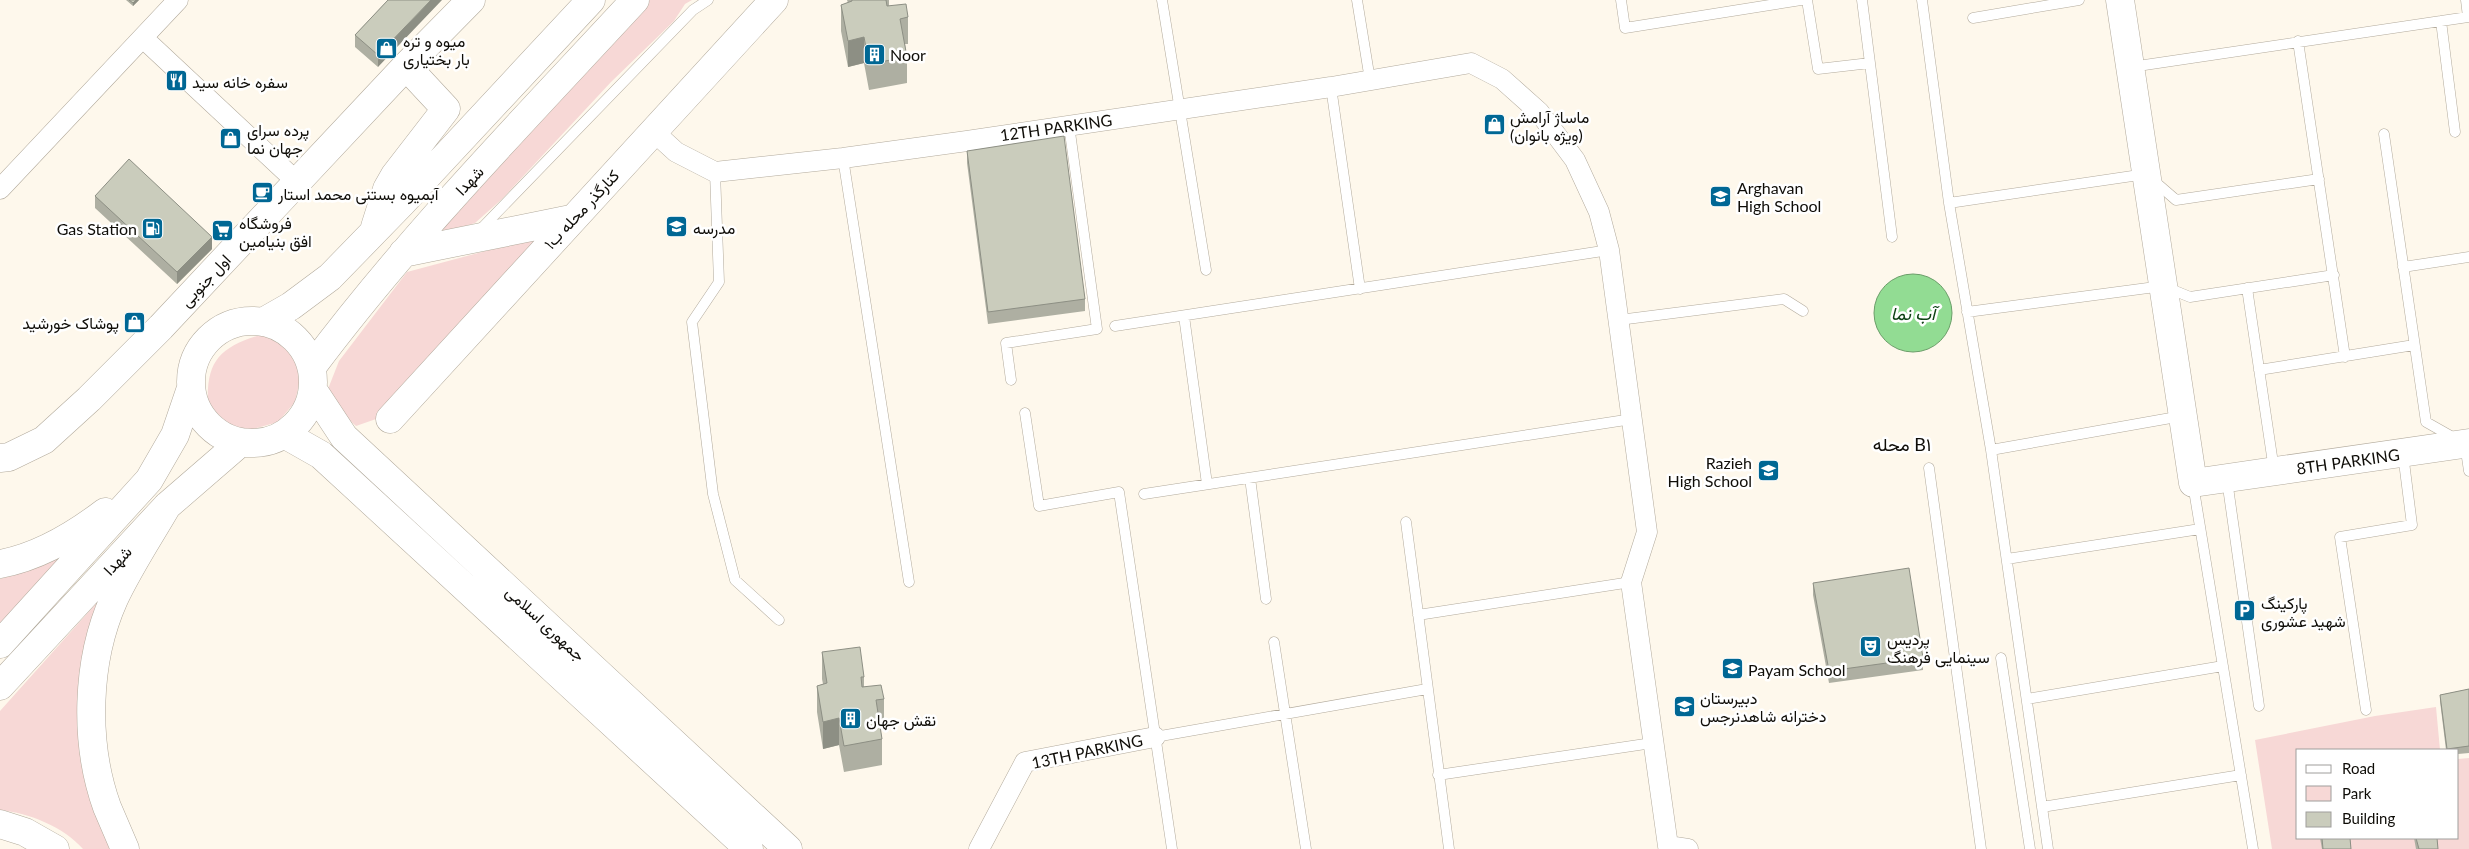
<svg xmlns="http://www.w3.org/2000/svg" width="2469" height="849" viewBox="0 0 2469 849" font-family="Lato,Vazirmatn,sans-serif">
	<rect width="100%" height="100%" fill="#fef8ec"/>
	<path fill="#f7d8d6" d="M650,0H692L685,4L674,21L611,82L502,199L475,223L426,239Z
		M538,237L376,419L356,426L338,410L328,389L339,361L407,272Z
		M260,335L283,340L295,355L301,375L295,402L278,422L250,430L230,426L208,404C206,361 220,347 260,335Z
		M67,551L0,626V579L35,568Z
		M110,588L87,645L110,849H83C64,827 29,813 0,810V711Z
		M2436,707L2440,750H2298V838H2458V759L2469,758V849H2272L2255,740L2375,716Z"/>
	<path fill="#92dc93" stroke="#6b9e69" d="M1874 313a39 39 0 1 1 78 0a39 39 0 1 1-78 0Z"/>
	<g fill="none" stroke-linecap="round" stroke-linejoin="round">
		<defs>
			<path id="lane" d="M1162,0L1206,270
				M1357,0L1370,80
				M1621,0L1625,28L1801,0
				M1807,0L1818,69L1870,63
				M1862,0L1892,237
				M1922,0L1949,203L1991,450L2048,849
				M1973,18L2079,0
				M2441,21L2455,132
				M2298,41L2345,357
				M2131,67L2468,17L2466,0
				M1331,87L1360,289
				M2384,134L2426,422L2465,444L2469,471
				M843,158L909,582
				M715,172L719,282L692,322L713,494L735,580L779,620
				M1949,203L2146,174L2176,200L2319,179
				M478,232L693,10L708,0
				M2403,267L2469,257
				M2247,288L2274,470
				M1967,312L2163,286L2190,297L2334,275
				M1184,316L1207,484
				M1619,320L1784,299L1803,311
				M1115,326L1609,250
				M2259,370L2414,345
				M1011,380L1006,343L1097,329L1069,125
				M1025,413L1039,506L1119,492L1172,849
				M1991,450L2182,416
				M1929,468L1981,849
				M1250,478L1266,599
				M2227,480L2259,706
				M2193,484L2253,849
				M1144,494L1632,419
				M1406,522L1449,849
				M2007,559L2200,529
				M1418,615L1631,582
				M1274,642L1306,849
				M2001,658L2030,849
				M2027,699L2223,666
				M2366,710L2340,537L2412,525L2403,454
				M1155,737L1427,689
				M1438,775L1652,743
				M2042,807L2241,775"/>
			<path id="street" d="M143,38L297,182
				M653,131L676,152L715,172L843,158L967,141L1331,87L1471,63L1502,79L1539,112L1575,160L1599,212L1609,250L1647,532L1631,582L1668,846L1688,849
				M0,189L178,0
				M979,849L1025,762L1155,737"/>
			<path id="secondary" d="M2120,0L2193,483L2469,443
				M375,227L387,189L395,175L446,109L406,66
				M403,253L571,219
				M191 382a61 61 0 1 1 122 0a61 61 0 1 1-122 0Z
				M263,322L291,306L330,277L402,203L591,0
				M312,367C409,237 524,120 635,0
				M313,390L344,437L788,849
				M390,419L774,0
				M284,434L321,455L749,849
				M0,458L9,457L44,440L89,399L161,327L406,66L471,0
				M0,564C38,557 75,535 105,512
				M0,644L149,480L175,435L191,388
				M0,686L167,506L241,442
				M0,824L25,832L55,849
				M125,849C119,835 113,821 107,807C84,743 86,661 114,599C129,567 149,537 167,506"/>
		</defs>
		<use href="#lane" stroke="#b2aa9c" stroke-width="11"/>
		<use href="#street" stroke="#b2aa9c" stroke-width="21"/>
		<use href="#secondary" stroke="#b2aa9c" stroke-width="29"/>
		<use href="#lane" stroke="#fff" stroke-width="10"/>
		<use href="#street" stroke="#fff" stroke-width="20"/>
		<use href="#secondary" stroke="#fff" stroke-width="28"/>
	</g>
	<path fill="#aeafa2" d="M126,0H139L133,6Z
		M388,0L378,67L355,47V35Z
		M847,0H889V6L908,17V44H905L907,57V83L869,90L864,63L848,67L841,31V5L848,3Z
		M967,151L1085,299V311L988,324L967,163Z
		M95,196L212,249L177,284L95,208Z
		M1813,583L1923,658V670L1829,683L1813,595Z
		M822,652L864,677V687L884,699V725L880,726L882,739V765L844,772L839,745L823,749L817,712V686L823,684L822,679Z
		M2469,689V753L2458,754V750H2446L2440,701V695Z
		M2320,838H2350L2351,849H2322Z
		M2414,838H2437L2438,849H2416Z"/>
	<path fill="#8d8f84" d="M136,0H139L133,6V3Z
		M431,0H442L378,67V55Z
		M864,37V63L848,67V41Z
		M212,237V249L177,284V272Z
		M839,718V745L823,749V722Z"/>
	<path fill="#caccbc" stroke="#8d8f84" d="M129,0H136L133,3Z
		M388,0H431L378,55L355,35Z
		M852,0H886L887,6L906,4L908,17L900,19L907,57L869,64L864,37L848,41L841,5L852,1Z
		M1064,136L1085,299L988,312L967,151Z
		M129,159L212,237L177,272L95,196Z
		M1909,568L1923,658L1829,671L1813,583Z
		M860,647L864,677H861L862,687L881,685L884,699L876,700L882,739L844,746L839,718L823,722L817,686L827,683L822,652Z
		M2469,689V746L2447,749L2440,695Z
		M2322,838H2350L2351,849H2323Z
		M2416,838H2437L2438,849H2419Z"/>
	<defs>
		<symbol id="shop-square" viewBox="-11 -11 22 22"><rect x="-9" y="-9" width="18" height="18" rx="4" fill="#006794" stroke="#fff"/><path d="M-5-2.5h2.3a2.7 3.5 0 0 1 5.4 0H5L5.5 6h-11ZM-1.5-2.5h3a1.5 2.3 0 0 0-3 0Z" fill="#fff"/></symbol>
		<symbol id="building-square" viewBox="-11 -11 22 22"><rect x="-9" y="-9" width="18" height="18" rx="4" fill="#006794" stroke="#fff"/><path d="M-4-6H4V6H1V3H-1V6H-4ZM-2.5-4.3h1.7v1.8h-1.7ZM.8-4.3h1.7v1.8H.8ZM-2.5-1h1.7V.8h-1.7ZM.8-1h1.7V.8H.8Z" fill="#fff"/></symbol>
		<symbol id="restaurant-square" viewBox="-11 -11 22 22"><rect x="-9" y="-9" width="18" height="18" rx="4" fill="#006794" stroke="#fff"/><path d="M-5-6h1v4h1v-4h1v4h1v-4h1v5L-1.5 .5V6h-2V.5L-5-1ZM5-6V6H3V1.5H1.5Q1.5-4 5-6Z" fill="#fff"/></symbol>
		<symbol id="cafe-square" viewBox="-11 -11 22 22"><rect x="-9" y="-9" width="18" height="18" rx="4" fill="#006794" stroke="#fff"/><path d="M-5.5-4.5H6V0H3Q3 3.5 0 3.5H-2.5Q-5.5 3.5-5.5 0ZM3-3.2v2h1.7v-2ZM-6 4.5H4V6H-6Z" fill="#fff"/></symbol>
		<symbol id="school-square" viewBox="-11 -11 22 22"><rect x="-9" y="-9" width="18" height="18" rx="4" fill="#006794" stroke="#fff"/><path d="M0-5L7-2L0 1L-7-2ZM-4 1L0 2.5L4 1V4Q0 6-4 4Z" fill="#fff"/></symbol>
		<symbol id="fuel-square" viewBox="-11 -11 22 22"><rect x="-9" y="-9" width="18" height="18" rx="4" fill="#006794" stroke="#fff"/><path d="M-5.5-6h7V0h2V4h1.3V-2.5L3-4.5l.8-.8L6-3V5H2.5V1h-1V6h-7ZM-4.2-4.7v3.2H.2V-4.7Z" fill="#fff"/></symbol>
		<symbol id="supermarket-square" viewBox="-11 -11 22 22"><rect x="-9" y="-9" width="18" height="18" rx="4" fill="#006794" stroke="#fff"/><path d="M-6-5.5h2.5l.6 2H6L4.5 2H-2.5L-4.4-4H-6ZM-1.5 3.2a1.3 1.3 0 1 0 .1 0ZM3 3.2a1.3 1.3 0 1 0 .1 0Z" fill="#fff"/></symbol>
		<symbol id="parking-square" viewBox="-11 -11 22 22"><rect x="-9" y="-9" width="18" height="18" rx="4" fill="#006794" stroke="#fff"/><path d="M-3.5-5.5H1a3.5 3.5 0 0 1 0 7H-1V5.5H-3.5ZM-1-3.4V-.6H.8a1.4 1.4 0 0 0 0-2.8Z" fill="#fff"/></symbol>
		<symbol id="theatre-square" viewBox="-11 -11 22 22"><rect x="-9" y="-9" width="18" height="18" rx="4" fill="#006794" stroke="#fff"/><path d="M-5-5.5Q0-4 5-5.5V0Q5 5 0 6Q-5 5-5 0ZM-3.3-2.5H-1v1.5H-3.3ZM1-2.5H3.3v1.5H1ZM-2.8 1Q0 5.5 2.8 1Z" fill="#fff"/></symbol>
	</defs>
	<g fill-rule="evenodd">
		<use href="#shop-square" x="374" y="36" width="25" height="25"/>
		<use href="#building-square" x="862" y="42" width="25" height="25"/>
		<use href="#restaurant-square" x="164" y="68" width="25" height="25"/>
		<use href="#shop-square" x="1482" y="112" width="25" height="25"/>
		<use href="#shop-square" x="218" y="126" width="25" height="25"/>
		<use href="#cafe-square" x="250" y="180" width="25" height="25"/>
		<use href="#school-square" x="1708" y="184" width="25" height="25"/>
		<use href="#school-square" x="664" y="214" width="25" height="25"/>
		<use href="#fuel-square" x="140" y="216" width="25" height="25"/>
		<use href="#supermarket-square" x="210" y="218" width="25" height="25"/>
		<use href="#shop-square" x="122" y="310" width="25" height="25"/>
		<use href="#school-square" x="1756" y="458" width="25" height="25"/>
		<use href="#parking-square" x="2232" y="598" width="25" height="25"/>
		<use href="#theatre-square" x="1858" y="634" width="25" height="25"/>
		<use href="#school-square" x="1720" y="656" width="25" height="25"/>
		<use href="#school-square" x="1672" y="694" width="25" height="25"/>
		<use href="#building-square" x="838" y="706" width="25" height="25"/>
	</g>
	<g text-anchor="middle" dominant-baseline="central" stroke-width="5" stroke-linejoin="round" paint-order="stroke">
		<g font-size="16" fill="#0f0d08" stroke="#fff" text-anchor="start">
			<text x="403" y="40">میوه و تره<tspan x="403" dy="18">بار بختیاری</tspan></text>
			<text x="890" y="54">Noor</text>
			<text x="192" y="81">سفره خانه سید</text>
			<text x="1510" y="116">ماساژ آرامش<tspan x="1510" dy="18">(ویژه بانوان)</tspan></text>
			<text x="247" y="129">پرده سرای<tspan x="247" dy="18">جهان نما</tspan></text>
			<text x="1737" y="187">Arghavan<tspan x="1737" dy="18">High School</tspan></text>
			<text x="278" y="193">آبمیوه بستنی محمد استار</text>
			<text x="239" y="222">فروشگاه<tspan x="239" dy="18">افق بنیامین</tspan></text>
			<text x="693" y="227">مدرسه</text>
			<text x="137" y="228" text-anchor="end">Gas Station</text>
			<text x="119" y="322" text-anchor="end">پوشاک خورشید</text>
			<text x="1752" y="462" text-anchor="end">Razieh<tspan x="1752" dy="18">High School</tspan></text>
			<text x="2261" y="602">پارکینگ<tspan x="2261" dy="18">شهید عشوری</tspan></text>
			<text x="1887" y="638">پردیس<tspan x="1887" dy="18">سینمایی فرهنگ</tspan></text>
			<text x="1748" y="669">Payam School</text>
			<text x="1700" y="697">دبیرستان<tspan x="1700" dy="18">دخترانه شاهدنرجس</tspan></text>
			<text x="866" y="719">نقش جهان</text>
		</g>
		<g font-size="16" fill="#0f0d08" stroke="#fff">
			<text transform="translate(1056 127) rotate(-8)">12TH PARKING</text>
			<text transform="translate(469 180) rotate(-47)">شهدا</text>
			<text transform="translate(581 209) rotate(-47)">کنارگذر محله ب۱</text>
			<text transform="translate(205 280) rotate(-47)">اول جنوبی</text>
			<text transform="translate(2348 461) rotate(-8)">8TH PARKING</text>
			<text transform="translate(117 560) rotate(-47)">شهدا</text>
			<text transform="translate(546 623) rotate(43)">جمهوری اسلامی</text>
			<text transform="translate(1087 751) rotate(-12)">13TH PARKING</text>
		</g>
		<g font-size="18" font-style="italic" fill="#0e4214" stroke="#fff">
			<text x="1913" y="313">آب نما</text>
		</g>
		<g font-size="18" fill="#0f0d08" stroke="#fff">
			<text x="1902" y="444">محله B۱</text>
		</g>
	</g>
	<rect x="2296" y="749" width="162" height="90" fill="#ffffff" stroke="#9f9e9c"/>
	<rect x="2306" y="765" width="25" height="8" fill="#ffffff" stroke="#9f9e9c"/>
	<text x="2342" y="774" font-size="15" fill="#0f0d08">Road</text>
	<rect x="2306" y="786" width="25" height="15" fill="#f7d8d6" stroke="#9f9e9c"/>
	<text x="2342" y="799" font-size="15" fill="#0f0d08">Park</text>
	<rect x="2306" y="812" width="25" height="15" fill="#caccbc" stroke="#9f9e9c"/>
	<text x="2342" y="824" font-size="15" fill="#0f0d08">Building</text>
</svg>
